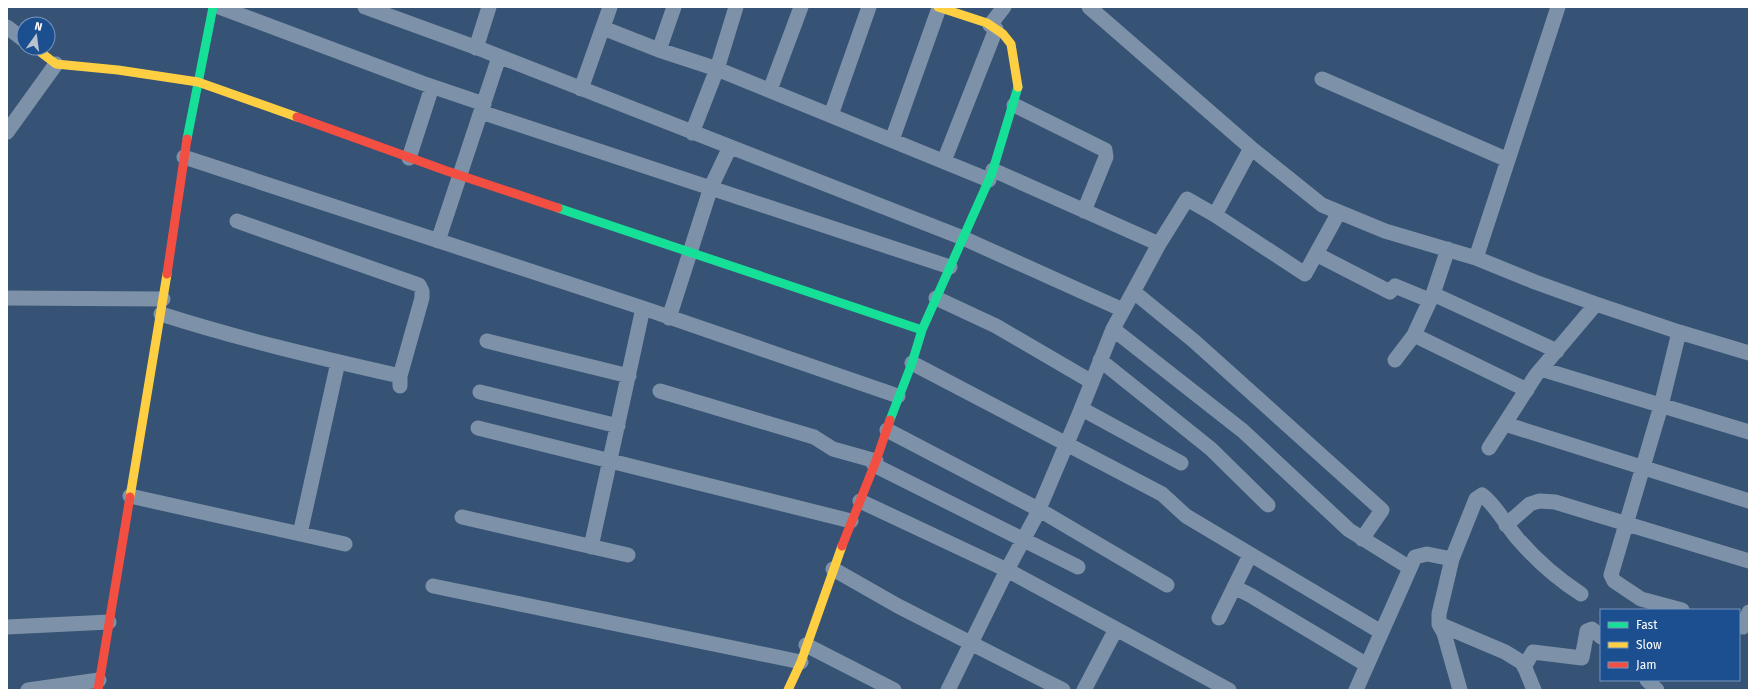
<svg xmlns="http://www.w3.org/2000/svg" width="1756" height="697" viewBox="0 0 1756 697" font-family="'Fira Sans',sans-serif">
	<rect width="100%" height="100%" fill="#365274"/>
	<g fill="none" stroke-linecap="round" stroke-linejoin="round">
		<path stroke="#7d92a8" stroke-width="15" d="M219,7L422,83L484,104
			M365,7L483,50L963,238L1123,310
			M1089,7L1251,148L1322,205L1385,231L1476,258L1535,282L1596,304L1679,332L1749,353
			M990,25L1004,7
			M7,27L24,40
			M603,28L659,50L717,69L989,180
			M476,48L489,7
			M659,50L674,7
			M1322,79L1508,160
			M581,89L610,7
			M770,90L801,7
			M1014,105L1105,150L1106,157L1084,211
			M481,112L950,267
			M831,115L869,7
			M7,132L56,64
			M692,133L717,69L736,7
			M892,140L939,8
			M184,157L643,308L898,396
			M409,158L432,87
			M944,161L996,29
			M993,170L1159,244
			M1215,215L1251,148
			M237,221L419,285L422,291V298L400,376V386
			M438,241L499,57
			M1316,254L1390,292L1395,286L1429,300
			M1476,258L1558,7
			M1134,292L1194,341L1382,510L1362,539
			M1433,294L1557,351
			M7,298L163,299
			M936,298L996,326L1092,382
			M161,314C239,339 320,358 400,376
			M669,318L711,187L730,147
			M1113,329L1243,431L1349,530L1410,568
			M1679,332L1661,406L1611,575L1614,581L1641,599L1682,610
			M1414,335L1527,390
			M487,341L629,376
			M1100,360L1211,449L1268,505
			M1395,360L1414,335L1433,294L1448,249
			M912,363L1162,494L1186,516L1381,632
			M1541,369L1749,432
			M660,391L814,437L833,449L876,461
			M480,392L618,426
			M1082,409L1181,463
			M1505,424L1749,501
			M478,428L851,521
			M887,430L1038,509L1167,585
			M1489,448L1536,375L1596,304
			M874,465L1078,567
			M130,496L345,544
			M860,501L1007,570L1229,690
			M462,517L628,555
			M1506,525L1530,504L1539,501L1555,502L1749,561
			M300,534L338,362
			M591,547L643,308
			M833,569L898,606L1063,690
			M433,586L801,662
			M1234,587L1250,595L1367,665
			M1219,618L1250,555
			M1439,624L1505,652L1523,663L1534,690
			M1739,626L1743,627L1749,612
			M7,627L109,622
			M806,645L894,690
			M1524,667L1533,652L1582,658L1587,631L1592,629L1601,637
			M1647,680L1657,690
			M28,690L99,680
			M948,690L1007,570L1036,516L1078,417L1113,329L1159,244L1187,199L1215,215L1305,274L1339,212
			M1084,690L1116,629
			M1356,690L1415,557L1427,554L1452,559
			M1460,690L1444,633L1439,624V614L1452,559L1476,499L1482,495C1495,504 1506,525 1517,538C1536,560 1556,578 1581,594"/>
		<path stroke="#16e098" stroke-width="9" d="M187,139L213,7
			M558,208L922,330
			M890,420L912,363L922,330L992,173L1018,87"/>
		<path stroke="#ffcf43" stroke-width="9" d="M938,7L987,23L1003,34L1011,44L1018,87
			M35,48L56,64L118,70L198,82L297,117
			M130,497L167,274
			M788,690L801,662L842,546"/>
		<path stroke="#f24e42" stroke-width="9" d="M297,117L447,171L558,208
			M167,274L187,139
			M842,546L876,461L890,420
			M98,690L130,497"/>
	</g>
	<rect width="1756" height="697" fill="none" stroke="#ffffff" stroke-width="16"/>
	<rect x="1600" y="609" width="140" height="72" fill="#1b4f8f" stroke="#7695bc"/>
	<rect x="1608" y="622" width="20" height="6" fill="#16e098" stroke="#7695bc"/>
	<text x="1636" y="629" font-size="12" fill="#ffffff">Fast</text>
	<rect x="1608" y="642" width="20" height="6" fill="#ffcf43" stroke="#7695bc"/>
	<text x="1636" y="649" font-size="12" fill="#ffffff">Slow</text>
	<rect x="1608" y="662" width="20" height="6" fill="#f24e42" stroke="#7695bc"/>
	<text x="1636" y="669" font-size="12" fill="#ffffff">Jam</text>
	<g transform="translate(36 36) rotate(14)"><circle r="19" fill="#1b4f8f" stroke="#7695bc"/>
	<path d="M0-3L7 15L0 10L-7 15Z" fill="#b9c2ce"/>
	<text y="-6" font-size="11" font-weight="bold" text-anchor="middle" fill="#ffffff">N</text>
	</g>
</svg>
